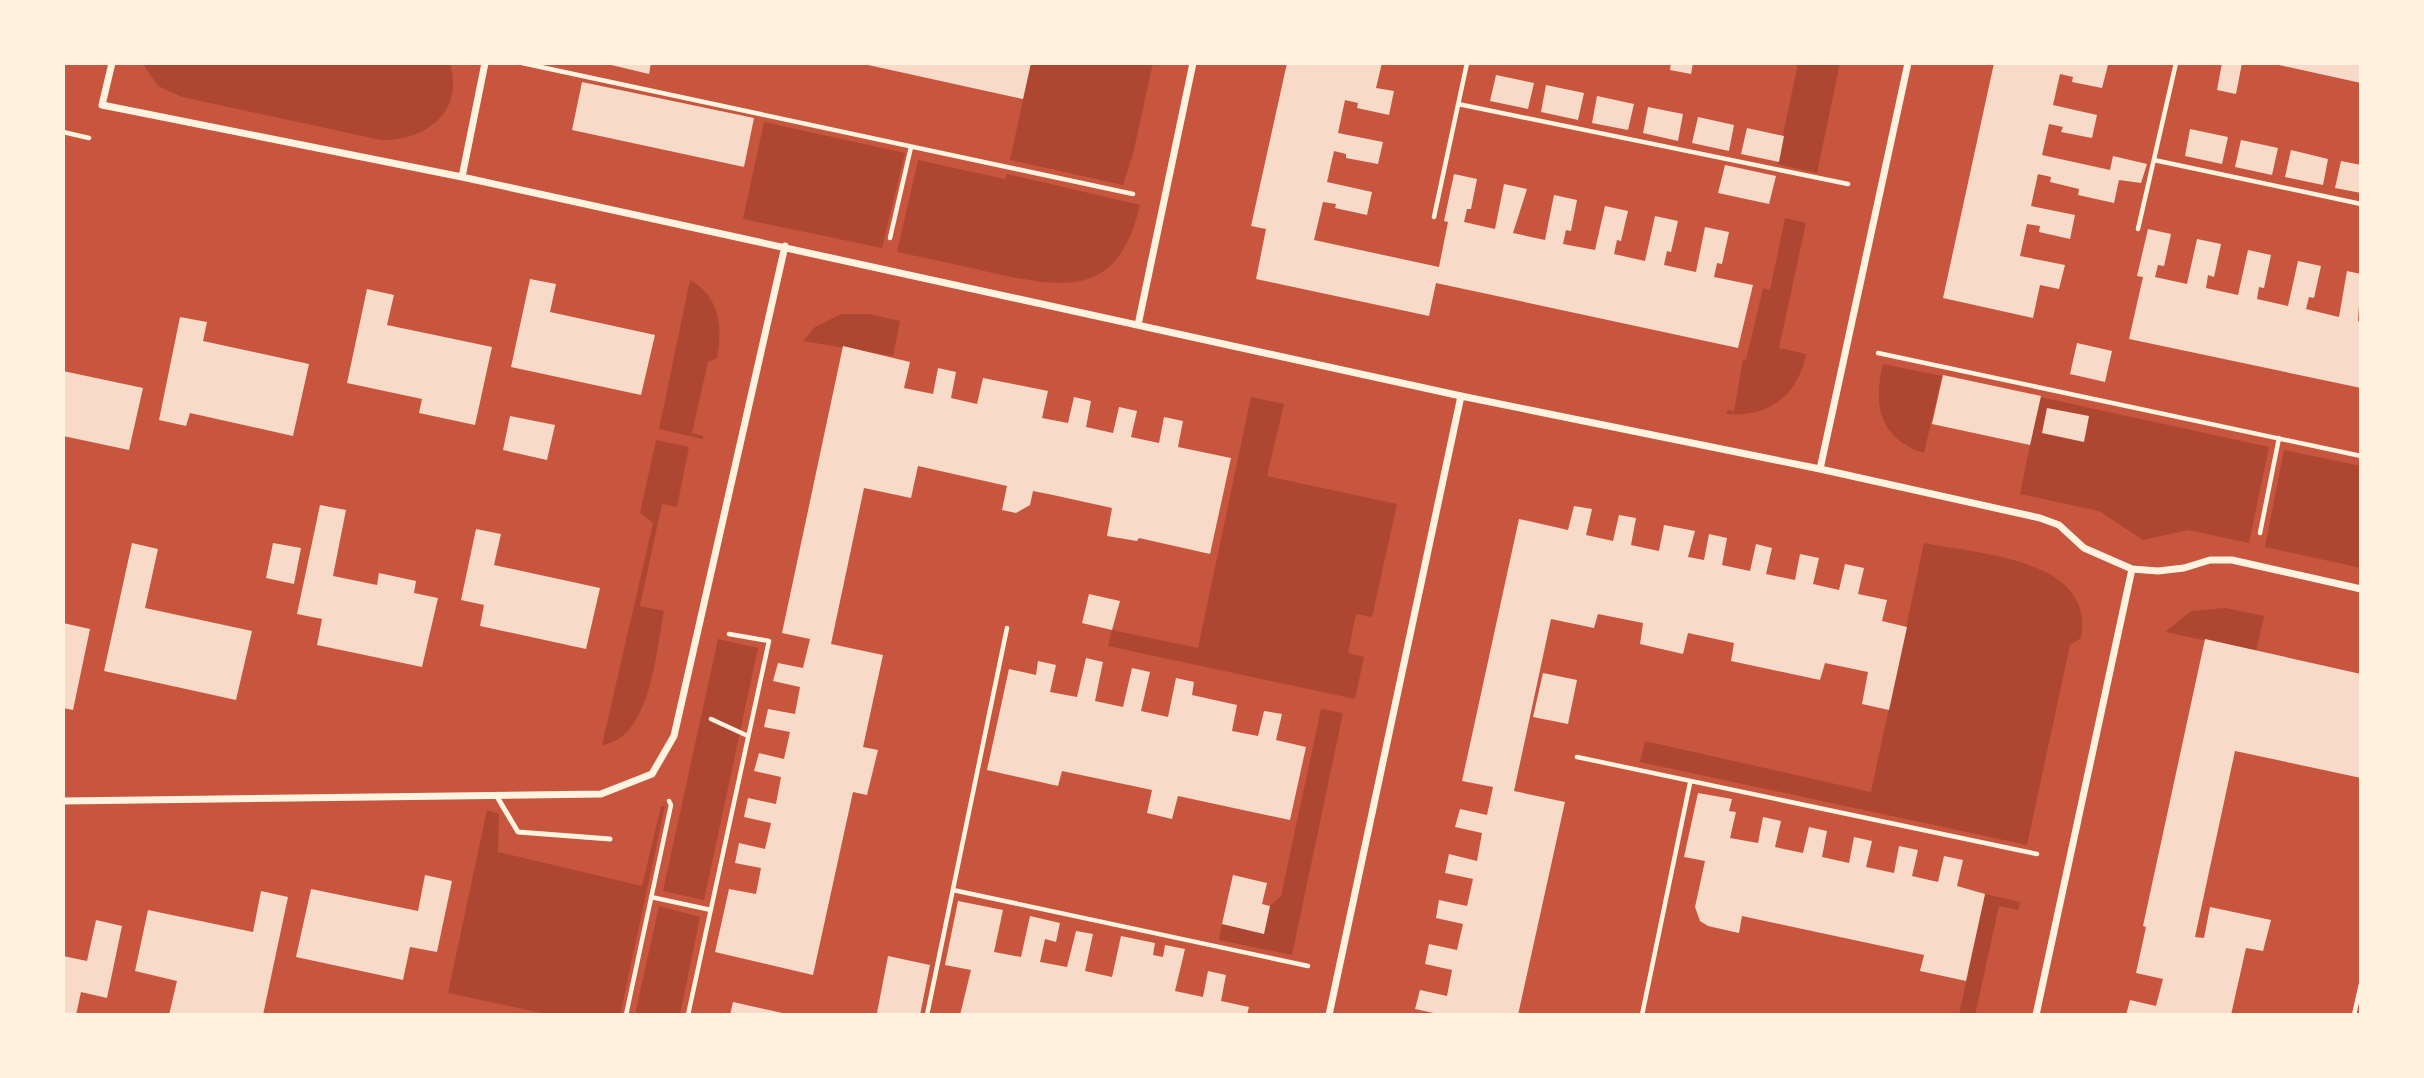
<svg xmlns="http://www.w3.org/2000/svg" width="2424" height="1078" viewBox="0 0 2424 1078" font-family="'Noto Sans',sans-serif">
	<rect width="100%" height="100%" fill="#c8553d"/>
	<path fill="#ae4732" d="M142,63H450C464,113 427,140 381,140L182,97L158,86Z
		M1031,63H1153L1133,154L1123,185L1010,160Z
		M1798,63H1840L1817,173L1777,164Z
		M764,122L905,153L882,248L743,219Z
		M918,160L1005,179L1007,174L1140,205C1119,293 1073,290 997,274C964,266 930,259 897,252Z
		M1785,218L1806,223L1779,348L1806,354C1798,396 1768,418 1726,414L1728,410L1734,411L1743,359L1746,360L1763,288L1770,290Z
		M690,280C720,297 723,327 717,358L708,362L692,433L703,436V439L659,429Z
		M841,314H869L900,321L893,356L803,341L815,327Z
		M1883,364L1942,376L1924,453C1879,439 1873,404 1883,364Z
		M1251,397L1284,404L1267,476L1397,504L1372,617L1356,614L1348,653L1364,657L1355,699L1108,646L1112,630L1198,648Z
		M2040,397L2269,447L2249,543L2188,530L2143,540L2099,511L2020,494Z
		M656,440L689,447L677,507L662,504L640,606L664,611C656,650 651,739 602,745L653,523L640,513Z
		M2284,450L2361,466V568L2265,547Z
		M1924,543C1977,554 2096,558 2081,638L2070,645L2027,845L1640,762L1645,741L1871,792Z
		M2225,608L2264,616L2256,651L2165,632L2191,611Z
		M718,639L758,648L704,900L663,891Z
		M1321,709L1343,713L1292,955L1219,940L1222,924L1264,933L1270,906L1281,896Z
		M661,806H665L620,1015H551L448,993L487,810L499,814L498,852L642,886Z
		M1985,894L2020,902L2018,910L1999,906L1975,1015H1959Z
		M659,906L700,917L680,1015H635Z"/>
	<path fill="#f7dbc8" d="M603,63H651L649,74Z
		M859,63H1031L1023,99Z
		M1287,63H1382L1376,88L1394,91L1389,115L1357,108L1358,103L1345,100L1338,133L1383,142L1378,164L1346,158V154L1334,151L1327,182L1372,192L1367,215L1335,208L1336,204L1323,202L1314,240L1439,267L1448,222L1444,221L1454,174L1477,179L1471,209H1467L1464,222L1495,229L1504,184L1527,189L1513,233L1545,240L1554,195L1577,200L1571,231L1566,230L1563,244L1595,250L1605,206L1628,211L1621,241L1617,240L1614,254L1645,261L1655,216L1678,221L1671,252L1667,251L1664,265L1696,272L1705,227L1729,232L1722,264L1717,263L1714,277L1753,285L1738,348L1436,283L1429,316L1256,279L1266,229L1251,226Z
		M1671,63H1693L1691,74L1670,70Z
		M1994,63L2108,65L2102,88L2072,82L2073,77L2060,74L2053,105L2097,115L2092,138L2061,132L2063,127L2049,124L2042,155L2110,170L2113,156L2147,164L2141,183L2119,180L2114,203L2078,195L2079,189L2050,182L2051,177L2038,174L2031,206L2075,215L2070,239L2039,232L2040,226L2027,224L2020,256L2065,265L2059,289L2040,285L2033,318L1943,298Z
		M2222,63H2242L2236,94L2217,90Z
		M2274,63H2361V83L2274,64Z
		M1496,75L1534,83L1528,109L1490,101Z
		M582,82L754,118L744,167L572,130Z
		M1546,85L1584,93L1578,120L1541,112Z
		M1597,96L1634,104L1628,130L1592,123Z
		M1648,107L1683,114L1678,141L1643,133Z
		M1698,117L1734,125L1729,151L1692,143Z
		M1747,128L1784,136L1779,162L1741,154Z
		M2190,129L2228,137L2222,164L2185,156Z
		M2241,140L2278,148L2272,175L2235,167Z
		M2291,150L2328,159L2323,185L2285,177Z
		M2341,161L2361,165V193L2335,188Z
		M1725,165L1776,176L1769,204L1718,193Z
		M2148,229L2171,234L2164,266L2158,265L2155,277L2187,284L2197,239L2221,244L2214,277L2208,275L2206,288L2238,295L2248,250L2271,255L2264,288L2259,287L2257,299L2288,306L2298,261L2321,266L2314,298L2309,297L2306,309L2339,317L2347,271L2361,274L2358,321L2361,322V388L2129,339L2143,277L2137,276Z
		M530,279L556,284L550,312L655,335L641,395L511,367Z
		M367,289L394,295L387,325L492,347L475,425L419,413L422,399L347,383Z
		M180,317L207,322L203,341L309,364L293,436L190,413L186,426L159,420Z
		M2077,343L2112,351L2105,382L2070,374Z
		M843,346L910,362L904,388L933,394L938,368L956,372L951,398L977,404L983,378L1048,391L1042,418L1068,423L1074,397L1091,401L1086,427L1113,433L1119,407L1137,411L1131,437L1159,443L1164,417L1183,421L1178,447L1231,458L1210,554L1139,538L1137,541L1107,536L1112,508L1053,495L1033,491L1030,505L1016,513L1002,510L1007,486L918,466L911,498L864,488L831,644L883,655L863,747L878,750L867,795L853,792L813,975L715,952L729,889L756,894L761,868L735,863L739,843L765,849L771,823L744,817L748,798L776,804L781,777L754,771L759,753L784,759L790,732L764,727L768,709L795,714L800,687L773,681L778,663L803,668L810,639L782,633Z
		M63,371L143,388L129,450L63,436Z
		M1943,375L2041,396L2030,445L1932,424Z
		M2047,408L2089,416L2084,442L2042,433Z
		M510,416L555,425L547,460L503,450Z
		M320,505L346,510L333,576L377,585L379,573L416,581L414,593L438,598L422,667L317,645L322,619L297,614Z
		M1574,506L1592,509L1586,535L1613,541L1619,515L1636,518L1631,545L1659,551L1664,525L1695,531L1688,557L1704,560L1709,534L1727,538L1722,565L1750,571L1756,544L1772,548L1766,574L1795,580L1800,554L1819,558L1813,584L1839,590L1845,564L1864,568L1858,594L1887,600L1882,621L1907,627L1889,710L1862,704L1868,672L1825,663L1820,680L1731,661L1734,643L1688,633L1683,654L1640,644L1643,623L1598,614L1594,628L1551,619L1514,791L1565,802L1518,1015H1443L1415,1009L1420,990L1447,996L1452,970L1425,964L1429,944L1457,950L1463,924L1436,918L1439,900L1467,906L1473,879L1445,873L1449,854L1477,861L1482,833L1455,827L1460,809L1487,815L1493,787L1462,781L1519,519L1568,530Z
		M476,529L501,534L494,565L600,588L586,649L480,626L484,605L461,600Z
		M132,543L158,549L145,608L252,631L236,700L104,671Z
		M273,543L301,548L294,584L266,578Z
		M1089,594L1120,601L1112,630L1082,623Z
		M63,623L90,629L73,710L63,708Z
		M2205,639L2361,674V778L2235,751L2195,937L2204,938L2210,907L2271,920L2263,951L2246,948L2231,1015H2126L2130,1000L2156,1006L2163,979L2136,973L2146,927L2143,926Z
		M1086,658L1103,662L1095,701L1123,707L1132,668L1150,672L1141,711L1168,717L1176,678L1194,682L1192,695L1237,705L1232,731L1258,736L1264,711L1282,714L1276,740L1306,747L1290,820L1178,796L1172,819L1147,813L1152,790L1062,771L1058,786L987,770L1009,669L1036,675L1038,661L1056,665L1050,692L1077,697Z
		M1543,673L1577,680L1568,724L1533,717Z
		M1698,793L1732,799L1729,811L1736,812L1730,838L1758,843L1763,817L1781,821L1775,847L1803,853L1809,827L1827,831L1822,857L1849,863L1854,837L1872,841L1866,867L1894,873L1899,846L1918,850L1912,876L1938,882L1944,856L1963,860L1957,886L1985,894L1966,981L1920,971L1924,955L1742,916L1739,933L1708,926L1700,921L1695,907L1705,861L1684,857Z
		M425,875L452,881L437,952L410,947L403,980L296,957L311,889L418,911Z
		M1233,875L1267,883L1262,904L1270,906L1264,934L1222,924Z
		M261,891L288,897L263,1015H169L177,981L135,971L148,910L253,932Z
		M958,901L1003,910L994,952L1021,957L1030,916L1060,923L1056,942L1045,939L1040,962L1067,967L1076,931L1093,934L1085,971L1112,977L1121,936L1155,943L1153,955L1163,957L1165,945L1185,949L1175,991L1203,997L1208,971L1226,975L1221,1001L1249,1007L1247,1015H960L971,970L945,965Z
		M96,920L122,926L107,998L81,992L76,1015H63V956L87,961Z
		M888,956L930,965L920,1015L877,1013Z
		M733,1002L787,1014V1015H730Z"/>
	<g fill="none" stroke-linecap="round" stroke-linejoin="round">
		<path stroke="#fff3e0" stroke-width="4.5" d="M522,63L1133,194
			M1458,104L1848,184
			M63,132L89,138
			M2154,160L2361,204
			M1434,217L1467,63
			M2138,229L2176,63
			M890,238L911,147
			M1878,353L2361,456
			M2260,533L2279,438
			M711,719L748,736
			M1577,757L2037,854
			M953,890L1308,966
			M651,897L711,910
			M626,1015L671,805L669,801
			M688,1015L769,641L729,634
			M927,1015L1007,628
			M1642,1015L1690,783
			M2354,1015L2361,984"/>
		<path stroke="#fff3e0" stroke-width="5" d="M496,795L518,832L610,839"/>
		<path stroke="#fff3e0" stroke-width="7" d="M112,63L102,105L462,177L1461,396L1820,469L2040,518L2059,525L2084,548L2132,569L2158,571L2184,568L2210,560H2232L2361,589
			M462,177L485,63
			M1138,325L1193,63
			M1820,469L1908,63
			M63,801L601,794L652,774L674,736L785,246
			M1329,1015L1461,396
			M2036,1015L2132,569"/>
	</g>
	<rect width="2424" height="1078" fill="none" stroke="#fff3e0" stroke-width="130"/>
</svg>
